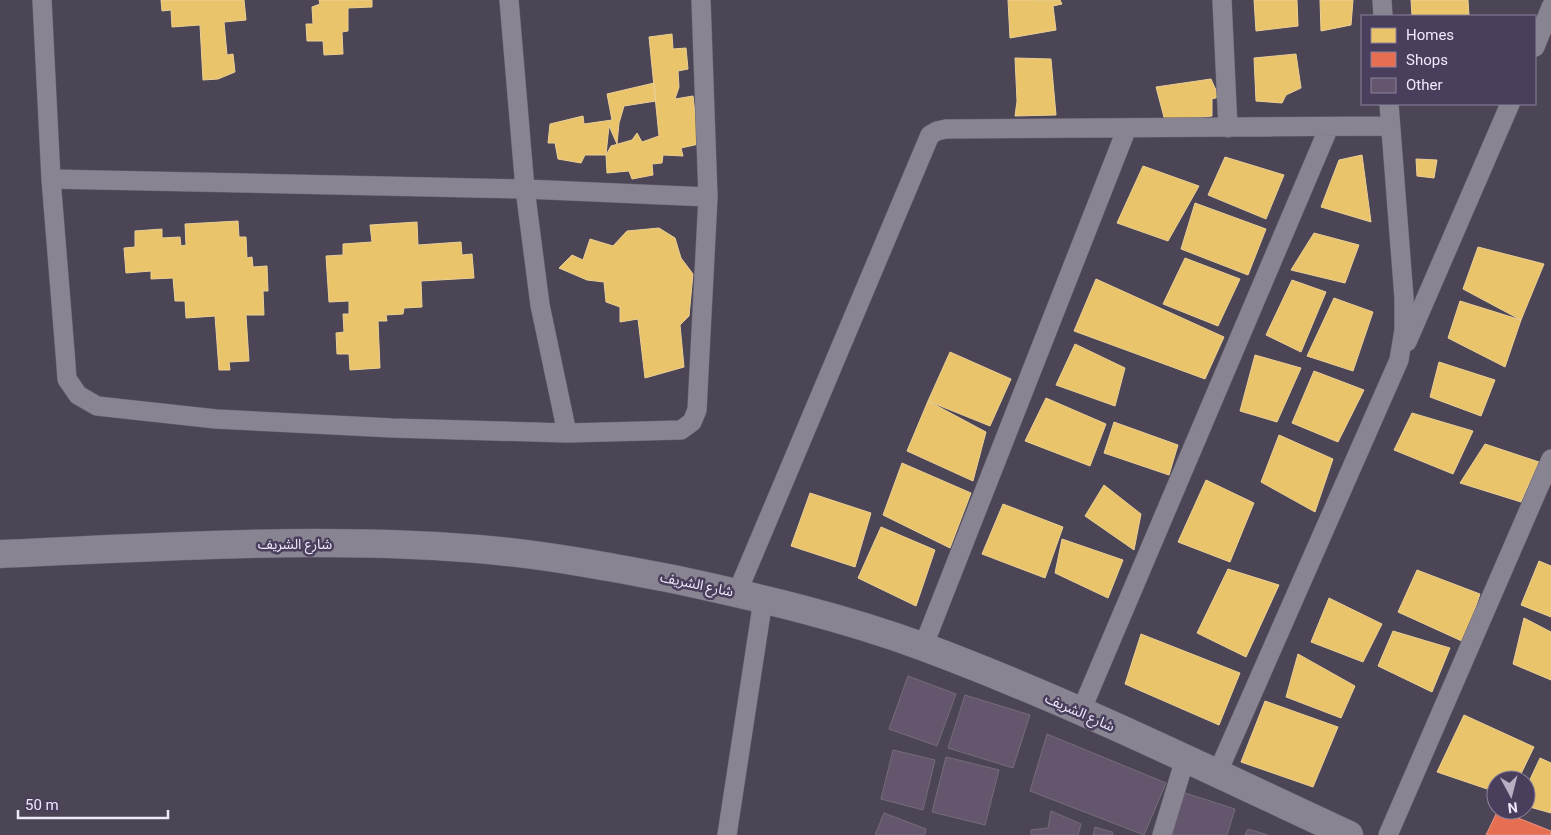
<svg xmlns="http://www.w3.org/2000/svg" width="1551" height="835" viewBox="0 0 1551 835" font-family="Roboto,'Noto Sans Arabic',sans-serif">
	<rect width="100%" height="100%" fill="#4b4555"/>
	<path fill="#e9c46a" stroke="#ebcf96" d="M161,0H244L246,20L224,22L227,55L233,54L235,72L218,79L203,80L200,25L172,27L171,10L162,11Z
		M319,0H372V7L348,8V31L342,32L343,54L324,55L323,41H307L306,24H313L312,7L320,4Z
		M1008,0H1039L1040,2V0H1060L1062,4L1053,6L1056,30L1010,38Z
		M1254,0H1297L1298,26L1256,31Z
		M1320,0H1353L1351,25L1321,31Z
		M1411,0H1468L1469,16H1412Z
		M672,34L673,49L686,48L688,69L678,71L679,87L675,99L693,96L699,144L681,148L683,156L663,155L662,163L652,164L653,175L632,179L629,171L607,173L606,155L611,146L632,140L637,133L642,142L659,136L649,37Z
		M1296,54L1301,88L1286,95L1282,103L1256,101L1254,58Z
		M1015,58L1051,59L1056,115L1015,116L1017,101Z
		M1211,79L1219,97L1212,99V116L1165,121L1156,87Z
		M654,83L656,101L624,106L619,123L617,144L609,126L606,155H585L581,163L558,159L555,143H548L550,124L583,116L584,124L612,120L607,94Z
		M1362,155L1371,222L1321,207L1339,160Z
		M1225,157L1284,175L1266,219L1208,195Z
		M1416,159L1437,160L1434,178L1417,176Z
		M1143,166L1199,186L1168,241L1117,223Z
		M1195,203L1266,229L1248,275L1181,249Z
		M238,221L239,237H246L247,258L252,257L253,267L267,266L268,291H263L264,315H246L249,361L229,362L230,370H219L215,316L186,318L185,301H175L173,278L151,279V271L126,273L124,248L135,247V231L162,229V238L180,237L181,246L186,245L185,224Z
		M417,222L418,245L461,242L462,255L472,254L474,278L421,281L422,307L404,308L403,314L386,315L387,321H378L380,368L350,370L349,354H337L336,333L344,332L343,314H349V301L329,302L326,256L343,255V244L372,242L370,225Z
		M659,228L675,238L681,258L693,274L689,316L680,325L684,367L645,378L638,319L620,322V307L606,302L604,282L587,280L559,268L572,255L583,260L590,239L613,246L627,231Z
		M1314,233L1359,245L1345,283L1291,270Z
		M1478,247L1544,264L1521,320L1463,289Z
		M1185,258L1240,279L1218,326L1163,304Z
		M1096,279L1224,337L1205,379L1074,331Z
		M1292,280L1326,292L1301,352L1266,335Z
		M1334,298L1373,312L1353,371L1307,356Z
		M1460,301L1521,320L1505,367L1448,338Z
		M1075,344L1125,368L1115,406L1056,385Z
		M950,352L1011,379L990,426L928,401Z
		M1255,355L1301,368L1277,422L1240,411Z
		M1439,362L1495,380L1481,416L1430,397Z
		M1314,371L1364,390L1338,442L1292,423Z
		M1046,398L1106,424L1090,466L1025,441Z
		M928,401L986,432L973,481L907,451Z
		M1412,413L1473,431L1453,474L1394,450Z
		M1114,422L1178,445L1169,475L1104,453Z
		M1279,435L1333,459L1315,512L1261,482Z
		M1485,444L1539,462L1521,502L1460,483Z
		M902,463L971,493L950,548L883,515Z
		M1206,480L1254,503L1230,562L1178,542Z
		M1104,485L1141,514L1134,550L1085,516Z
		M810,493L871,513L855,567L791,546Z
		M1003,504L1063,527L1045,578L982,554Z
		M881,527L935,550L916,606L858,578Z
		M1062,539L1123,560L1108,598L1055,573Z
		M1539,561L1551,566V617L1521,605Z
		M1228,569L1279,585L1246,657L1197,633Z
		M1417,570L1480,594L1464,642L1398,612Z
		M1329,598L1382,624L1363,662L1311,642Z
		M1524,618L1551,632V680L1513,664Z
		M1393,631L1450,648L1432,692L1378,666Z
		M1141,634L1240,673L1219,725L1125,684Z
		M1298,654L1355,686L1341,718L1286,697Z
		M1265,701L1338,727L1313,787L1241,762Z
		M1464,715L1534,747L1518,780H1496V792L1437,772Z
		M1540,758L1551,763V813L1526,806V788Z"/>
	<path fill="#e76f51" stroke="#ea9484" d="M1498,810L1551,831V835H1486Z"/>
	<path fill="#64566c" stroke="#756d7a" d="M908,676L956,694L937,746L889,729Z
		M965,695L1030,715L1013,768L948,748Z
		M1047,734L1166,783L1144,835L1030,791Z
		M893,750L935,760L923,810L881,799Z
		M946,757L999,770L985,825L932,812Z
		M1179,791L1235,809L1227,835H1167Z
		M1051,811L1081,824L1078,835H1031V830L1048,828Z
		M884,813L926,829L925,835H875Z
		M1095,827L1112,832L1113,835H1093Z
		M1248,829L1268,835H1245Z"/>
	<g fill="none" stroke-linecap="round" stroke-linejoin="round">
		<defs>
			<path id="street" d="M42,0L51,179L65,352L67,379L78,395L97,406L216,419L392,428L567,433L681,430L692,422L697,410L708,197L701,0
				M509,0L525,189L540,305L567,433
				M1222,0L1228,128
				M1382,0L1383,16
				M1535,47L1551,7
				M51,179L525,189L708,197
				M1407,342L1510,104
				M737,593L930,135L937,131L946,129L1390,126
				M923,647L1127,128
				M1081,711L1329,127
				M1217,774L1399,360L1404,330V298L1389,104
				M727,835L763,600
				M1162,835L1185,759
				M1388,835L1551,459"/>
			<path id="secondary" d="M0,554C166,547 333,535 499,551C558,557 615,568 673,579C757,597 843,617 924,647C1069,701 1209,770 1349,835"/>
		</defs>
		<use href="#street" stroke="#686270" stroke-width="20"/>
		<use href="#secondary" stroke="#686270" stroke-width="29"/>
		<use href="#street" stroke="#898491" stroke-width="19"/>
		<use href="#secondary" stroke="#898491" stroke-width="28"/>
	</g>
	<g text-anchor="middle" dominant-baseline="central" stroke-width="5" stroke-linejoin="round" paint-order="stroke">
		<g font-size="14" fill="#f0e9fc" stroke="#493e5c">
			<text x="295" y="544">شارع الشريف</text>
			<text transform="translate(697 584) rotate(12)">شارع الشريف</text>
			<text transform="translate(1080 712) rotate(24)">شارع الشريف</text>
		</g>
	</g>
	<rect x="1361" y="15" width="175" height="90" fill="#493e5c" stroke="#8c829c"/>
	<rect x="1371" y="28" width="25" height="15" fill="#e9c46a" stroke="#8c829c"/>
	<text x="1406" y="40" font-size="15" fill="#f0e9fc">Homes</text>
	<rect x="1371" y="52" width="25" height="15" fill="#e76f51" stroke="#8c829c"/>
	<text x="1406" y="65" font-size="15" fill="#f0e9fc">Shops</text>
	<rect x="1371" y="78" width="25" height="15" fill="#64566c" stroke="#8c829c"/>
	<text x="1406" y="90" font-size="15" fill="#f0e9fc">Other</text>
	<g transform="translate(1511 795) rotate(173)"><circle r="24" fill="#493e5c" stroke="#8c829c"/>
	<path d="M0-4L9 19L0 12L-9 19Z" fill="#b6b0c2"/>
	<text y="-8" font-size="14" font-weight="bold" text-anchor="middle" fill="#f0e9fc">N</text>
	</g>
	<path d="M18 810v8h150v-8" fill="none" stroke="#f0e9fc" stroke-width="2.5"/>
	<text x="25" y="810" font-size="15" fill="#f0e9fc" stroke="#493e5c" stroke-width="4" paint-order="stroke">50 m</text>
</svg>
